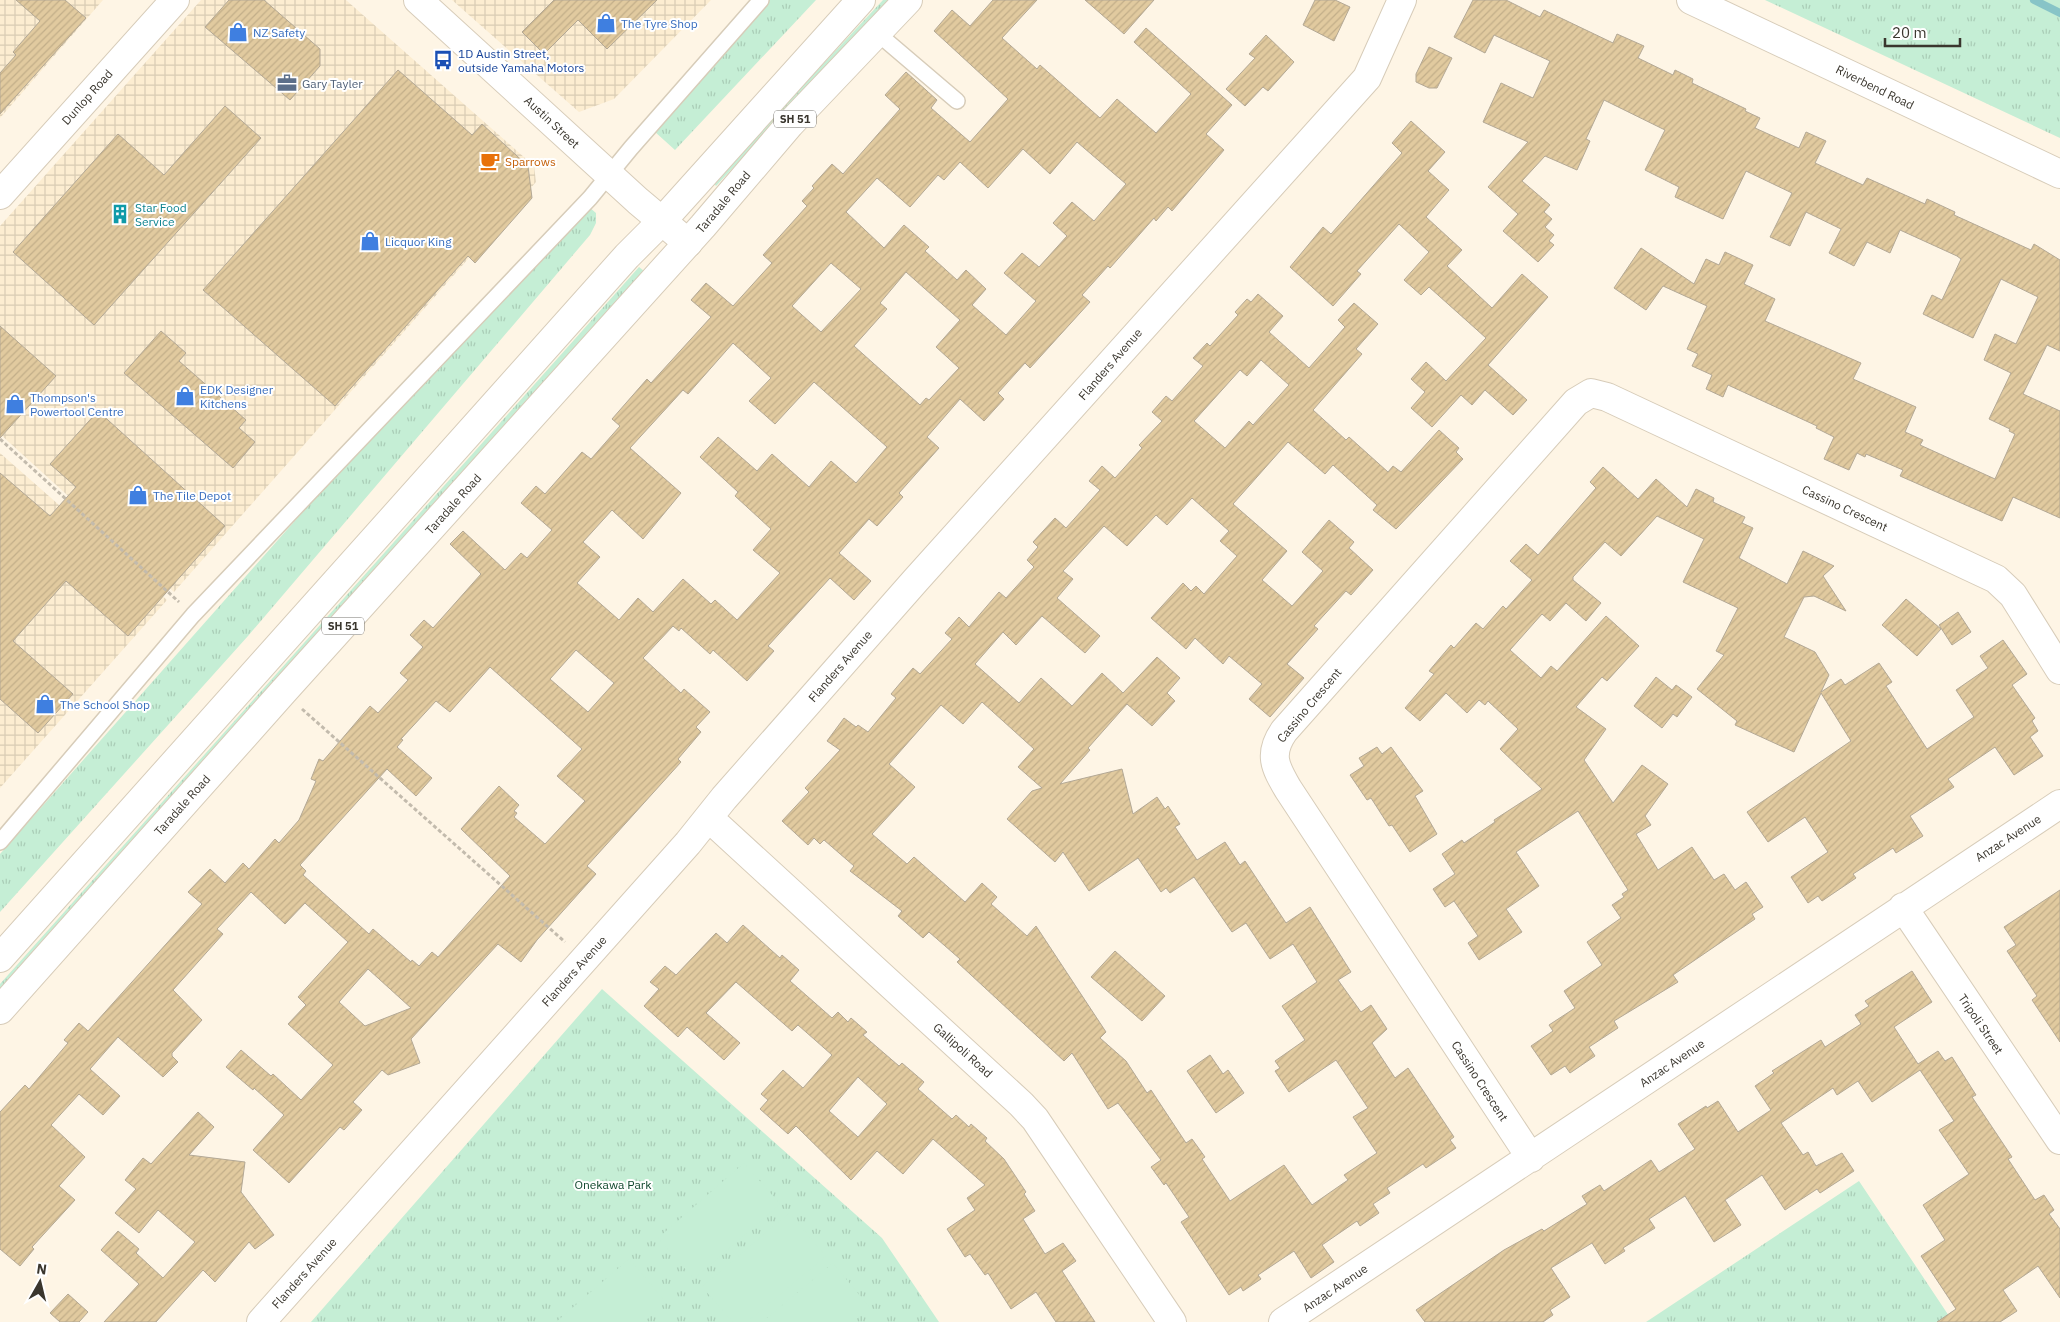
<svg xmlns="http://www.w3.org/2000/svg" width="2060" height="1322" viewBox="0 0 2060 1322" font-family="'IBM Plex Sans',sans-serif">
	<defs>
		<pattern id="industrial-grid" width="8" height="8" patternUnits="userSpaceOnUse" patternTransform="scale(1.25)"><rect width="8" height="8" fill="#fcedd1"/><path d="M0 4h8M4 0v8" fill="none" stroke="#d9ccb4"/></pattern>
		<pattern id="grass-tufts" width="24" height="20" patternUnits="userSpaceOnUse" patternTransform="scale(1.25)"><rect width="24" height="20" fill="#c5eed5"/><path d="M3 7l-1-3M5 7V3M7 7l1-3M15 17l-1-3M17 17v-4M19 17l1-3" fill="none" stroke="#aacdb7"/></pattern>
		<pattern id="building-hatch" width="6" height="6" patternUnits="userSpaceOnUse" patternTransform="scale(1.25)"><rect width="6" height="6" fill="#e1ca9f"/><path d="M-1 1l2-2M0 6l6-6M5 7l2-2" fill="none" stroke="#c2ae89"/></pattern>
	</defs>
	<rect width="100%" height="100%" fill="#fef5e5"/>
	<path fill="url(#industrial-grid)" d="M0,0H103L0,118Z
		M201,0H346L534,166L536,182L174,592L0,434V226Z
		M452,0H711L614,99L579,112Z
		M0,453L167,600L0,788Z"/>
	<path fill="url(#grass-tufts)" d="M759,0H816L675,150L644,122Z
		M883,0H889L716,186L713,182Z
		M1765,0H2060V138Z
		M589,207L596,213V223L590,235L248,636L0,912V854L563,218Z
		M639,267L644,271L0,991V984Z
		M602,989L882,1238L939,1322H311Z
		M1859,1181L1953,1322H1646Z"/>
	<path fill="#c5eed5" d="M744,1163L780,1204L694,1279L658,1238Z
		M789,1213L826,1256L747,1322H733L702,1287Z
		M629,1259L666,1302L644,1322H556Z
		M833,1263L870,1308L853,1322H762Z"/>
	<g fill="none" stroke-linecap="round" stroke-linejoin="round">
		<path stroke="#87c4c7" stroke-width="8" d="M2034,0L2060,13"/>
	</g>
	<path fill="url(#building-hatch)" stroke="#b3a895" fill-rule="evenodd" d="M16,0H65L86,18L0,114V73L16,55L13,52L40,21Z
		M229,0H264L320,49V66L290,100L205,27Z
		M554,0H657L607,49L578,20L544,54L522,32Z
		M993,0H1037L1002,38L1037,69L1040,65L1100,118L1117,99L1156,133L1191,94L1134,42L1146,28L1232,105L1206,134L1224,150L1172,211L1168,207L1156,221L1154,218L1110,268L1108,266L1082,295L1090,302L1030,368L1025,363L998,393L1004,399L984,421L960,399L927,437L939,448L899,493L903,497L877,526L869,519L839,553L871,581L854,600L830,578L768,646L774,651L747,681L713,650L710,654L681,628L679,631L673,626L643,658L681,693L684,689L710,712L696,727L701,732L678,759L681,762L587,866L596,874L537,940L521,962L498,944L411,1039L420,1063L388,1075L382,1070L353,1102L362,1110L344,1130L340,1127L289,1183L253,1150L284,1115L254,1088L253,1090L226,1067L241,1050L271,1076L273,1074L301,1100L333,1065L288,1024L306,1005L298,997L348,942L305,903L285,924L251,892L217,929L223,934L173,990L202,1020L172,1053V1056L178,1062L163,1077L118,1037L90,1069L120,1096L103,1115L79,1094L51,1125L85,1157L59,1186L75,1200L32,1247L34,1249L20,1266L0,1249V1112L25,1085L29,1089L68,1043L64,1040L79,1023L88,1031L202,904L188,892L210,869L225,883L243,863L249,869L275,839L279,843L299,820L316,781L311,779L319,759L323,761L370,706L378,713L408,680L400,673L423,647L410,635L424,620L433,628L481,574L450,544L463,531L505,570L521,553L527,558L552,530L521,503L536,486L545,494L582,452L591,459L620,426L612,419L647,379L651,383L711,317L691,300L706,283L733,306L772,263L763,255L807,206L802,201L814,188L812,186L832,164L843,174L900,109L885,95L906,72L937,100L931,108L970,142L1008,99L934,31L952,10L970,26ZM1077,142L1126,184L1094,221L1072,202L1053,223L1067,236L1039,267L1022,253L1004,273L1036,301L1006,335L972,305L986,289L966,270L957,280L925,251L929,247L904,225L884,248L846,212L877,178L910,207L938,175L944,180L960,162L988,188L1023,149L1050,174ZM831,263L861,289L821,332L792,306ZM906,272L960,320L936,347L959,368L929,400L926,398L920,405L854,346L887,309L880,303ZM733,343L771,378L749,401L775,424L814,382L887,447L856,483L831,461L809,487L772,454L757,471L718,437L700,457L738,492L735,496L771,529L753,550L780,573L737,620L715,600L711,604L683,579L653,612L638,598L619,620L577,583L600,557L583,542L612,510L643,539L681,493L630,448L683,390L688,394ZM576,650L614,683L588,712L550,679ZM490,667L582,749L557,776L585,801L545,844L514,817L517,813L514,811L519,805L499,786L461,829L510,876L438,957L432,952L419,966L412,960L411,962L373,929L369,934L303,875L306,871L300,865L387,769L416,796L432,778L397,747L403,740L401,739L436,701L450,712ZM368,969L411,1008L365,1026L339,1002Z
		M1085,0H1154L1124,34Z
		M1315,0H1335L1350,7L1334,41L1303,25Z
		M1473,0H1506L1540,17L1544,10L1613,43L1617,34L1644,46L1638,58L1673,75L1675,70L1693,79L1692,83L1746,109L1745,111L1760,118L1755,128L1799,148L1806,132L1826,141L1815,163L1863,185L1867,178L1925,204L1927,199L1955,212L1954,215L2031,250L2034,244L2060,260V351L2047,345L2023,394L2060,411V518L2013,497L2002,521L1900,476L1903,470L1866,454L1865,457L1857,453L1849,470L1824,459L1834,437L1816,428L1817,426L1728,385L1723,397L1706,389L1712,375L1692,366L1698,354L1687,349L1707,306L1663,286L1646,310L1614,288L1641,248L1694,284L1706,259L1719,265L1725,252L1753,265L1744,284L1775,299L1765,321L1861,363L1853,379L1916,407L1905,432L1923,440L1920,445L1995,479L2015,434L2009,431L2010,429L1989,419L2011,373L1984,360L1995,334L2016,344L2038,297L2001,279L1973,338L1923,314L1932,295L1942,300L1961,259L1957,256L1900,230L1890,253L1867,242L1854,266L1829,253L1841,229L1806,212L1790,246L1770,237L1792,193L1746,171L1723,219L1675,197L1679,187L1645,170L1665,130L1604,100L1586,139L1590,141L1577,170L1545,156L1522,181L1550,205L1544,212L1552,219L1545,227L1554,235L1549,241L1554,245L1538,262L1503,231L1518,214L1488,187L1528,142L1483,122L1501,83L1533,98L1550,61L1494,35L1485,53L1454,37Z
		M1266,35L1294,62L1268,91L1263,87L1245,106L1226,89L1255,58L1249,54Z
		M1429,47L1452,58L1437,88H1429L1416,82V74Z
		M398,70L472,135L482,124L528,166L532,198L475,263L468,256L335,406L203,290Z
		M225,106L261,138L94,325L13,252L118,134L164,175Z
		M1411,121L1445,152L1428,171L1449,190L1426,217L1462,250L1447,266L1492,308L1522,274L1548,297L1488,365L1527,400L1513,415L1485,390L1472,405L1461,395L1432,427L1411,408L1425,392L1411,379L1426,362L1446,381L1486,338L1429,287L1421,295L1404,280L1429,252L1399,224L1357,271L1361,274L1333,306L1290,267L1323,227L1331,234L1402,153L1392,143Z
		M1258,294L1283,316L1269,332L1309,368L1345,327L1338,320L1354,303L1378,324L1356,349L1362,354L1313,410L1346,440L1349,437L1388,472L1393,466L1401,472L1439,430L1459,448L1456,452L1463,459L1396,529L1373,510L1377,505L1333,465L1325,474L1288,442L1233,504L1287,551L1262,580L1292,606L1323,571L1302,552L1329,520L1354,542L1349,548L1373,570L1351,595L1346,591L1314,626L1318,629L1287,664L1304,678L1270,717L1249,699L1262,684L1229,656L1223,664L1195,638L1186,649L1151,618L1183,583L1191,591L1196,586L1204,594L1237,556L1220,541L1229,531L1192,498L1167,525L1156,515L1127,546L1104,526L1063,571L1073,579L1057,598L1100,636L1085,653L1042,616L1016,645L1003,632L975,664L1019,703L1041,678L1072,706L1102,673L1123,693L1157,657L1180,678L1167,693L1175,701L1152,726L1127,704L1088,748L1090,750L1060,784L1122,769L1133,814L1157,797L1165,809L1168,806L1180,824L1175,827L1197,860L1225,842L1240,865L1245,861L1286,923L1310,907L1351,972L1338,980L1361,1012L1371,1005L1387,1029L1372,1043L1395,1078L1408,1068L1454,1137L1450,1140L1456,1148L1426,1168L1423,1164L1387,1188L1390,1193L1373,1204L1379,1213L1360,1226L1357,1221L1322,1245L1334,1262L1311,1278L1294,1251L1258,1275L1261,1279L1243,1291L1241,1287L1229,1295L1181,1222L1189,1217L1166,1183L1164,1185L1151,1167L1161,1160L1118,1103L1108,1109L1072,1053L1064,1061L957,962L960,959L929,932L923,938L898,916L902,911L850,871L854,866L824,840L820,844L814,838L808,845L782,821L809,792L805,788L840,750L827,741L844,718L856,727L858,725L868,732L896,698L891,694L913,668L920,674L952,639L945,633L959,617L969,627L999,592L1006,598L1034,567L1027,560L1038,547L1033,542L1055,518L1066,528L1100,490L1089,481L1102,466L1115,478L1142,448L1139,445L1162,421L1152,412L1166,396L1172,401L1203,366L1193,358L1207,343L1210,346L1238,315L1235,312L1247,299L1251,302ZM1261,360L1289,385L1253,425L1249,421L1225,448L1194,421L1240,370L1247,376ZM982,702L1034,749L1018,767L1042,788L1032,791L1007,819L1055,862L1063,852L1089,891L1138,858L1161,892L1166,888L1170,893L1194,877L1232,932L1246,923L1270,959L1293,944L1317,982L1282,1006L1305,1040L1275,1061L1280,1068L1275,1071L1289,1092L1336,1060L1368,1108L1353,1117L1377,1153L1344,1175L1348,1180L1312,1205L1284,1165L1230,1201L1202,1159L1205,1157L1192,1139L1186,1143L1151,1090L1147,1093L1126,1061L1100,1038L1106,1032L1036,926L1027,936L991,904L997,897L982,883L965,902L914,857L907,864L872,834L915,787L889,764L941,705L963,724Z
		M0,326L56,376L0,438Z
		M161,331L186,353L179,361L246,420L239,428L255,442L233,468L124,373Z
		M98,411L225,526L128,636L66,581L13,641L73,694L38,733L0,699V473L50,516L76,487L50,464Z
		M1603,467L1638,499L1656,479L1687,507L1696,489L1714,498L1713,502L1745,517L1742,523L1753,528L1739,558L1787,584L1803,551L1834,566L1823,576L1846,611L1814,596L1804,597L1784,637L1815,652L1829,675L1821,692L1841,679L1845,685L1879,663L1892,682L1886,686L1927,749L1974,717L1956,690L1988,668L1980,656L2003,640L2027,674L2012,685L2035,718L2032,721L2038,731L2030,737L2043,756L2014,775L1995,747L1948,779L1954,787L1910,816L1923,836L1896,853L1893,848L1853,874L1856,878L1822,901L1818,896L1808,903L1791,877L1828,852L1805,817L1768,842L1747,812L1851,741L1821,693L1794,752L1735,725L1737,721L1697,689L1724,655L1716,651L1738,608L1683,582L1704,539L1657,516L1621,556L1605,542L1573,577V580L1601,603L1586,621L1566,603L1550,621L1542,614L1510,650L1541,678L1551,666L1557,671L1606,616L1639,646L1607,681L1602,677L1576,707L1606,729L1584,760L1613,803L1642,765L1668,784L1645,816L1651,825L1636,834L1658,870L1692,847L1714,880L1724,874L1735,890L1746,882L1763,907L1752,914L1755,919L1673,975L1678,982L1614,1021L1618,1028L1589,1047L1595,1056L1570,1073L1565,1066L1551,1075L1531,1046L1553,1031L1549,1025L1575,1008L1564,991L1602,965L1587,942L1621,918L1612,905L1624,897L1622,894L1628,890L1578,811L1516,852L1539,886L1506,909L1522,932L1479,960L1468,943L1478,936L1454,901L1445,907L1433,889L1455,874L1442,854L1462,840L1464,843L1495,822L1494,820L1542,789L1500,749L1518,729L1488,701L1485,705L1479,700L1467,713L1446,693L1420,721L1405,708L1434,674L1429,671L1451,645L1454,648L1476,623L1483,629L1503,606L1506,609L1532,580L1510,561L1526,544L1538,555L1596,488L1590,482Z
		M1906,599L1941,629L1917,656L1882,625Z
		M1958,612L1971,632L1952,645L1939,625Z
		M1656,677L1672,690L1676,685L1692,697L1677,717L1673,714L1662,728L1634,706Z
		M1377,747L1382,754L1391,747L1423,791L1415,796L1437,834L1410,852L1392,825L1389,826L1371,798L1367,800L1350,775L1364,766L1359,758Z
		M2060,890V1042L2032,1000L2037,996L2007,951L2016,945L2004,927Z
		M743,925L780,958L782,955L799,970L790,981L832,1018L838,1012L848,1022L851,1018L867,1032L863,1035L899,1066L902,1063L924,1082L918,1089L952,1119L956,1115L969,1127L971,1124L987,1138L985,1141L1004,1159L1026,1192L1024,1194L1035,1211L1023,1219L1045,1254L1063,1243L1076,1261L1062,1271L1095,1322H1056L1036,1292L1011,1309L988,1273L985,1275L970,1254L965,1257L947,1229L975,1210L967,1198L985,1185L933,1139L903,1174L877,1151L851,1180L796,1126L788,1134L760,1109L768,1100L761,1094L783,1070L803,1088L832,1055L798,1025L792,1031L736,982L706,1013L740,1043L724,1060L687,1027L678,1037L644,1006L659,989L650,982L665,966L676,975L716,933L727,943ZM858,1077L887,1104L858,1137L829,1111Z
		M1115,951L1165,996L1142,1021L1091,977Z
		M1912,971L1932,1002L1894,1027L1918,1064L1938,1051L1945,1061L1952,1057L1976,1095L1972,1097L2012,1157L2008,1159L2035,1200L2044,1195L2054,1210L2049,1214L2060,1229V1298L2038,1266L2003,1290L2017,1311L2000,1322H1937L1956,1309L1921,1256L1945,1240L1923,1205L1969,1174L1939,1130L1954,1121L1920,1070L1872,1102L1858,1081L1837,1095L1833,1088L1781,1123L1803,1155L1808,1152L1816,1166L1842,1153L1854,1171L1820,1193L1817,1189L1785,1210L1762,1175L1725,1200L1741,1225L1714,1242L1685,1196L1649,1219L1655,1228L1623,1248L1625,1251L1605,1264L1592,1243L1551,1268L1570,1297L1550,1310L1553,1315L1543,1322H1425L1416,1310L1504,1250L1542,1229L1544,1231L1587,1204L1582,1196L1600,1185L1604,1191L1651,1160L1659,1172L1695,1149L1678,1124L1706,1106L1707,1108L1718,1101L1738,1132L1771,1110L1755,1086L1774,1073L1772,1071L1821,1040L1825,1047L1861,1024L1855,1015L1869,1006L1865,1001Z
		M1210,1055L1223,1074L1228,1070L1244,1093L1216,1113L1187,1071Z
		M198,1112L214,1127L189,1155L245,1162L241,1192L274,1235L255,1249L249,1242L215,1282L203,1270L156,1322H104L139,1284L101,1250L118,1231L139,1249L136,1253L163,1278L195,1242L158,1210L139,1233L115,1213L136,1189L125,1180L143,1158L151,1164Z
		M68,1294L88,1312L79,1322H60L50,1313Z"/>
	<g fill="none" stroke-linecap="round" stroke-linejoin="round">
		<defs>
			<path id="lane" d="M876,32L957,101
				M0,842L193,615L590,198L631,148L761,0"/>
			<path id="street" d="M0,195L175,0
				M709,818L1021,1104L1035,1119L1172,1322
				M1903,907L2060,1140
				M1531,1158L1288,789C1275,767 1268,754 1284,731L1576,402L1591,393L1607,397L1996,579L2013,595L2060,670
				M261,1322L688,843L724,798L915,581L1367,78L1402,0
				M1283,1322L2060,804"/>
			<path id="secondary" d="M418,0L638,201L688,243
				M1691,0L2060,174"/>
			<path id="highway" d="M0,958L627,256L662,221L861,0
				M0,1010L283,692L703,226L790,124L908,0"/>
		</defs>
		<use href="#lane" stroke="#d7ccb9" stroke-width="18"/>
		<use href="#street" stroke="#d7ccb9" stroke-width="30"/>
		<use href="#secondary" stroke="#d7ccb9" stroke-width="30"/>
		<use href="#highway" stroke="#d7ccb9" stroke-width="30"/>
		<path stroke="#c3bbad" stroke-width="3" stroke-dasharray="4 2.5" stroke-linecap="butt" d="M0,439L179,602
			M302,709L565,942"/>
		<use href="#lane" stroke="#fff" stroke-width="15"/>
		<use href="#street" stroke="#fff" stroke-width="28"/>
		<use href="#secondary" stroke="#fff" stroke-width="28"/>
		<use href="#highway" stroke="#fff" stroke-width="28"/>
	</g>
	<defs>
		<symbol id="shop-bare" viewBox="-9 -9 18 18"><path d="M-5-2.5h2.3a2.7 3.5 0 0 1 5.4 0H5L5.5 6h-11ZM-1.5-2.5h3a1.5 2.3 0 0 0-3 0Z" fill="#3f7fe0" stroke="#fff" stroke-width="2.5" paint-order="stroke"/></symbol>
		<symbol id="bus-bare" viewBox="-9 -9 18 18"><path d="M-5-6H5V4H4V6H2V4H-2V6H-4V4H-5ZM-3.5-4V0h7V-4ZM-3.5 1.2v1.5H-2V1.2ZM2 1.2v1.5H3.5V1.2Z" fill="#1a4fb4" stroke="#fff" stroke-width="2.5" paint-order="stroke"/></symbol>
		<symbol id="office-bare" viewBox="-9 -9 18 18"><path d="M-6-3h4V-5.5h4V-3h4V5H-6ZM-1-4.5V-3h2v-1.5ZM-6 0V1H6V0Z" fill="#5c6f8a" stroke="#fff" stroke-width="2.5" paint-order="stroke"/></symbol>
		<symbol id="cafe-bare" viewBox="-9 -9 18 18"><path d="M-5.5-4.5H6V0H3Q3 3.5 0 3.5H-2.5Q-5.5 3.5-5.5 0ZM3-3.2v2h1.7v-2ZM-6 4.5H4V6H-6Z" fill="#e8710a" stroke="#fff" stroke-width="2.5" paint-order="stroke"/></symbol>
		<symbol id="building-bare" viewBox="-9 -9 18 18"><path d="M-4-6H4V6H1V3H-1V6H-4ZM-2.5-4.3h1.7v1.8h-1.7ZM.8-4.3h1.7v1.8H.8ZM-2.5-1h1.7V.8h-1.7ZM.8-1h1.7V.8H.8Z" fill="#0f9aa8" stroke="#fff" stroke-width="2.5" paint-order="stroke"/></symbol>
	</defs>
	<g fill-rule="evenodd">
		<use href="#shop-bare" x="592" y="9" width="28" height="28"/>
		<use href="#shop-bare" x="224" y="18" width="28" height="28"/>
		<use href="#bus-bare" x="429" y="46" width="28" height="28"/>
		<use href="#office-bare" x="273" y="69" width="28" height="28"/>
		<use href="#cafe-bare" x="476" y="147" width="28" height="28"/>
		<use href="#building-bare" x="106" y="200" width="28" height="28"/>
		<use href="#shop-bare" x="356" y="227" width="28" height="28"/>
		<use href="#shop-bare" x="171" y="382" width="28" height="28"/>
		<use href="#shop-bare" x="1" y="390" width="28" height="28"/>
		<use href="#shop-bare" x="124" y="481" width="28" height="28"/>
		<use href="#shop-bare" x="31" y="690" width="28" height="28"/>
	</g>
	<g text-anchor="middle" dominant-baseline="central" stroke-width="4" stroke-linejoin="round" paint-order="stroke">
		<g fill="#fff" stroke="#75726d" stroke-width="1">
			<rect x="774" y="110.5" width="42" height="17" rx="4"/>
			<rect x="322" y="617.5" width="42" height="17" rx="4"/>
		</g>
		<g font-size="11" font-weight="bold" fill="#3a362e">
			<text x="795" y="119">SH 51</text>
			<text x="343" y="626">SH 51</text>
		</g>
		<g font-size="12" fill="#366cbe" stroke="#fff" text-anchor="start">
			<text x="621" y="23">The Tyre Shop</text>
			<text x="253" y="32">NZ Safety</text>
			<text x="385" y="241">Licquor King</text>
			<text x="200" y="389">EDK Designer<tspan x="200" dy="14">Kitchens</tspan></text>
			<text x="30" y="397">Thompson's<tspan x="30" dy="14">Powertool Centre</tspan></text>
			<text x="153" y="495">The Tile Depot</text>
			<text x="60" y="704">The School Shop</text>
		</g>
		<g font-size="12" fill="#164399" stroke="#fff" text-anchor="start">
			<text x="458" y="53">1D Austin Street,<tspan x="458" dy="14">outside Yamaha Motors</tspan></text>
		</g>
		<g font-size="12" fill="#4e5e75" stroke="#fff" text-anchor="start">
			<text x="302" y="83">Gary Tayler</text>
		</g>
		<g font-size="12" fill="#3a362e" stroke="#fff">
			<text transform="translate(1875 87) rotate(26)">Riverbend Road</text>
			<text transform="translate(87 97) rotate(-48)">Dunlop Road</text>
			<text transform="translate(552 122) rotate(43)">Austin Street</text>
			<text transform="translate(723 202) rotate(-50)">Taradale Road</text>
			<text transform="translate(1110 364) rotate(-49)">Flanders Avenue</text>
			<text transform="translate(453 504) rotate(-48)">Taradale Road</text>
			<text transform="translate(1845 508) rotate(25)">Cassino Crescent</text>
			<text transform="translate(840 666) rotate(-49)">Flanders Avenue</text>
			<text transform="translate(1309 705) rotate(-50)">Cassino Crescent</text>
			<text transform="translate(182 805) rotate(-48)">Taradale Road</text>
			<text transform="translate(2008 838) rotate(-33)">Anzac Avenue</text>
			<text transform="translate(574 971) rotate(-48)">Flanders Avenue</text>
			<text transform="translate(1981 1024) rotate(56)">Tripoli Street</text>
			<text transform="translate(963 1050) rotate(42)">Gallipoli Road</text>
			<text transform="translate(1672 1063) rotate(-34)">Anzac Avenue</text>
			<text transform="translate(1480 1081) rotate(57)">Cassino Crescent</text>
			<text transform="translate(304 1273) rotate(-48)">Flanders Avenue</text>
			<text transform="translate(1335 1288) rotate(-34)">Anzac Avenue</text>
		</g>
		<g font-size="12" fill="#c56008" stroke="#fff" text-anchor="start">
			<text x="505" y="161">Sparrows</text>
		</g>
		<g font-size="12" fill="#0d838f" stroke="#fff" text-anchor="start">
			<text x="135" y="207">Star Food<tspan x="135" dy="14">Service</tspan></text>
		</g>
		<g font-size="12" fill="#0f472d" stroke="#fff">
			<text x="613" y="1184">Onekawa Park</text>
		</g>
	</g>
	<g transform="translate(40 1282) rotate(8)" stroke="#ffffff" stroke-width="4" paint-order="stroke">
	<path d="M0-4L9 19L0 12L-9 19Z" fill="#3a362e"/>
	<text y="-8" font-size="14" font-weight="bold" text-anchor="middle" fill="#3a362e">N</text>
	</g>
	<path d="M1885 38v8h75v-8" fill="none" stroke="#3a362e" stroke-width="2.5"/>
	<text x="1892" y="38" font-size="15" fill="#3a362e" stroke="#ffffff" stroke-width="4" paint-order="stroke">20 m</text>
</svg>
